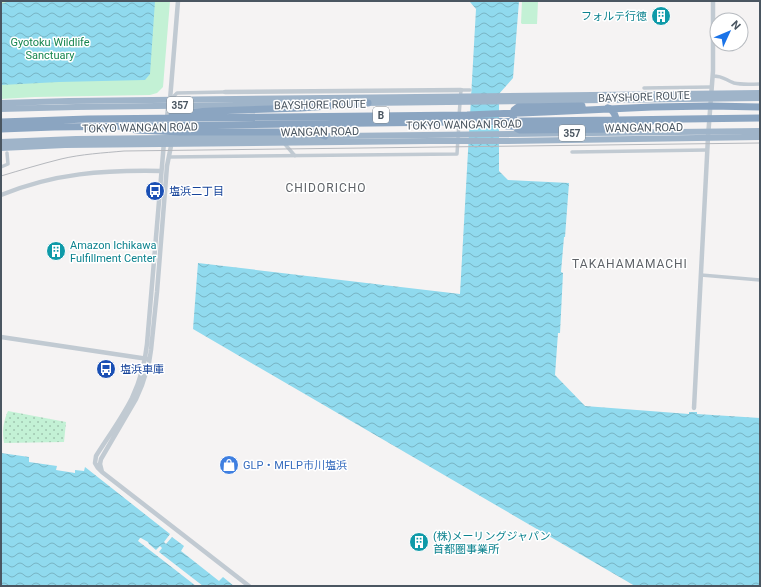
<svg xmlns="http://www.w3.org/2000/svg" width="761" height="587" viewBox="0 0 761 587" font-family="Roboto,'Noto Sans JP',sans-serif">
	<defs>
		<pattern id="grass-dots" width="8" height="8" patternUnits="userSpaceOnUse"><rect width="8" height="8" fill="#c3f1d5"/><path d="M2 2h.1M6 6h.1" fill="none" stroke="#a0c6b0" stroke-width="1.8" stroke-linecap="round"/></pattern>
		<pattern id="water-waves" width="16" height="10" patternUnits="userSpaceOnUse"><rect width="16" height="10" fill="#90daee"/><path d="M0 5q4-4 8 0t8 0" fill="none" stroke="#78b4c4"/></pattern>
	</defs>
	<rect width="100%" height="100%" fill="#f5f3f3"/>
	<path fill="url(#grass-dots)" d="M8,411L66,422L64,442L4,443C2,431 3,422 8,411Z"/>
	<path fill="#c3f1d5" d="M1,1H170L163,87L157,93L150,95L35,97L1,99Z
		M522,1H538L537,24H522L521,23Z"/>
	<path fill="url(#water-waves)" d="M10,1H155L150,74L145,80L59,82L1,85V4Z
		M451,1H519L513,78L498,95L499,104V171L508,180L569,183L565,237H564L561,272L563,273L560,333H558L555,375L585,406L689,414V412H697V414L760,418V586H635L193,329L198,263L460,294L476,9L470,2Z
		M1,453L29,457V462L57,466L56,470L75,473V470L84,471L85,467L170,534L164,542L166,544L172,537L184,546L181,551L219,581L223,577L234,586H1Z"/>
	<path fill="#f5f3f3" d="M140,538H141L148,542L149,544L156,550L160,546L162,548L159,552L203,586H196L138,541Z"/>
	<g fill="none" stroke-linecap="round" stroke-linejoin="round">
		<path stroke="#c1cad2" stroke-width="3.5" d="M713,76C724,76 725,80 734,83C742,85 751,84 760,84
			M644,88L711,87
			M171,99L177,93L225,92
			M459,116L461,90H470
			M284,143L295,156
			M572,152L707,150
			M169,157L457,154L459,122
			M1,167L8,164L7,153
			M701,275L760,280"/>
		<path stroke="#c1cad2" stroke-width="4.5" d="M225,92L461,90
			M166,128L168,108L170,100L178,1
			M164,142L147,344C145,363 140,381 132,398C122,418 108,437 96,456L95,463L98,468L102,472L249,586
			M1,195C55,173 103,170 161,171
			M1,337L148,359
			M694,408L708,137L713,71V1
			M102,472L100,464L101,459L136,399L142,385L149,363L151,350L157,292L167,166L172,141"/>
		<path stroke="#9fb4c9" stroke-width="6" d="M1,103L69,101L760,93
			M364,103L760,98
			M1,109L76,107L318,104
			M1,142L76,139L760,131
			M1,148L65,145L429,141H504L760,137"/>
		<path stroke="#8ba5c1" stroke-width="7" d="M582,106L518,107L514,110C513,118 512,128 520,130L621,129C632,128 642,126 652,121
			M172,113L213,111L301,108L368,103
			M1,122L88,119L467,115L545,112L652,107L711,106L760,107
			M507,126L528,127L611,126C620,122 615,111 608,108
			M1,129L54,127L619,120L685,119L760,118
			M136,130L181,132H316L325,136"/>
		<path stroke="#b5b8bd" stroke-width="1" d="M1,176C21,170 41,164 61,159C82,154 103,153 124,151L760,143"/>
	</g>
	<defs>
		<symbol id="building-disc" viewBox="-11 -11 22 22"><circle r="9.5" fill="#0f9aa8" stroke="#fff"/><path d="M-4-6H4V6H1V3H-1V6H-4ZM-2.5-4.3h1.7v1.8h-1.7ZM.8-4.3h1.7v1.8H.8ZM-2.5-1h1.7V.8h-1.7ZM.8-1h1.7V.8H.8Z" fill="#fff"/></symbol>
		<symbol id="bus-disc" viewBox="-11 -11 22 22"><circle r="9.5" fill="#1a4fb4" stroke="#fff"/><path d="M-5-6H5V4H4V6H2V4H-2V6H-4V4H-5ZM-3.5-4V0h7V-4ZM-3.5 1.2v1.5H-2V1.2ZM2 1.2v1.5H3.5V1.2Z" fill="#fff"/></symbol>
		<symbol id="shop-disc" viewBox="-11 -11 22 22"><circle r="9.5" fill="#3f7fe0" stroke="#fff"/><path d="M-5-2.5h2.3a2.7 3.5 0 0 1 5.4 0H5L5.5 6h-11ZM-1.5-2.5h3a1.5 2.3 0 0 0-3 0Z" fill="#fff"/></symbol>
	</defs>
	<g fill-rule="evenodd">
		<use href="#building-disc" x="650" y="5" width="22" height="22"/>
		<use href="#bus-disc" x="144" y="180" width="22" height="22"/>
		<use href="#building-disc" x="45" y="240" width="22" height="22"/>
		<use href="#bus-disc" x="95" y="358" width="22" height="22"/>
		<use href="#shop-disc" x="218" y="454" width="22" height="22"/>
		<use href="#building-disc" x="408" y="531" width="22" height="22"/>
	</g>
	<g text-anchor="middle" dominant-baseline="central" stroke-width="3" stroke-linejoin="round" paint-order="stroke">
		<g fill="#fff" stroke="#808990" stroke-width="1">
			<rect x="167" y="97" width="26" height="16" rx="3"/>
			<rect x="373" y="107" width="16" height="16" rx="3"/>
			<rect x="559" y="125" width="26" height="16" rx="3"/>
		</g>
		<g font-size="10" font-weight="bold" fill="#4a5661">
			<text x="180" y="105">357</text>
			<text x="381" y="115">B</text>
			<text x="572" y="133">357</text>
		</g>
		<g font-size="11" fill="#0d838f" stroke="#fff" text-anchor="start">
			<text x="647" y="16" text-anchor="end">フォルテ行徳</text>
			<text x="70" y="245">Amazon Ichikawa<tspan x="70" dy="13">Fulfillment Center</tspan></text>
			<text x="433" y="536">(株)メーリングジャパン<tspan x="433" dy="13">首都圏事業所</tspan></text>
		</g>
		<g font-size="11" fill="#17864f" stroke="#fff">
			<text x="50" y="42">Gyotoku Wildlife<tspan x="50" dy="13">Sanctuary</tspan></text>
		</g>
		<g font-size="11" fill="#4a5661" stroke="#fff">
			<text transform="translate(644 97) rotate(-2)">BAYSHORE ROUTE</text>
			<text transform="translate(320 105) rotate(-1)">BAYSHORE ROUTE</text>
			<text transform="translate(464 125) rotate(-1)">TOKYO WANGAN ROAD</text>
			<text transform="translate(140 128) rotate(-1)">TOKYO WANGAN ROAD</text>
			<text transform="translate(644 128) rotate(-1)">WANGAN ROAD</text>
			<text transform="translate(320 132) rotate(-1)">WANGAN ROAD</text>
		</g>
		<g font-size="11" fill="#164399" stroke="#fff" text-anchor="start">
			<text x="169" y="191">塩浜二丁目</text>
			<text x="120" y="369">塩浜車庫</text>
		</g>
		<g font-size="11" fill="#366cbe" stroke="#fff" text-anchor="start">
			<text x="243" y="465">GLP・MFLP市川塩浜</text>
		</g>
		<g font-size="12" letter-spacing="1" fill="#5f6368" stroke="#fff">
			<text x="326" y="188">CHIDORICHO</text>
			<text x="630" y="264">TAKAHAMAMACHI</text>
		</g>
	</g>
	<rect width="761" height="587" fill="none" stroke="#4a5661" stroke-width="4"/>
	<g transform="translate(729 32) rotate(46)"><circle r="19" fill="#ffffff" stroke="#b7bbc0"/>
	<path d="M0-3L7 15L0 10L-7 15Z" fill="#1a73e8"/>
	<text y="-6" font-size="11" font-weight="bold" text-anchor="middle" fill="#4a5661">N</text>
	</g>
</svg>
